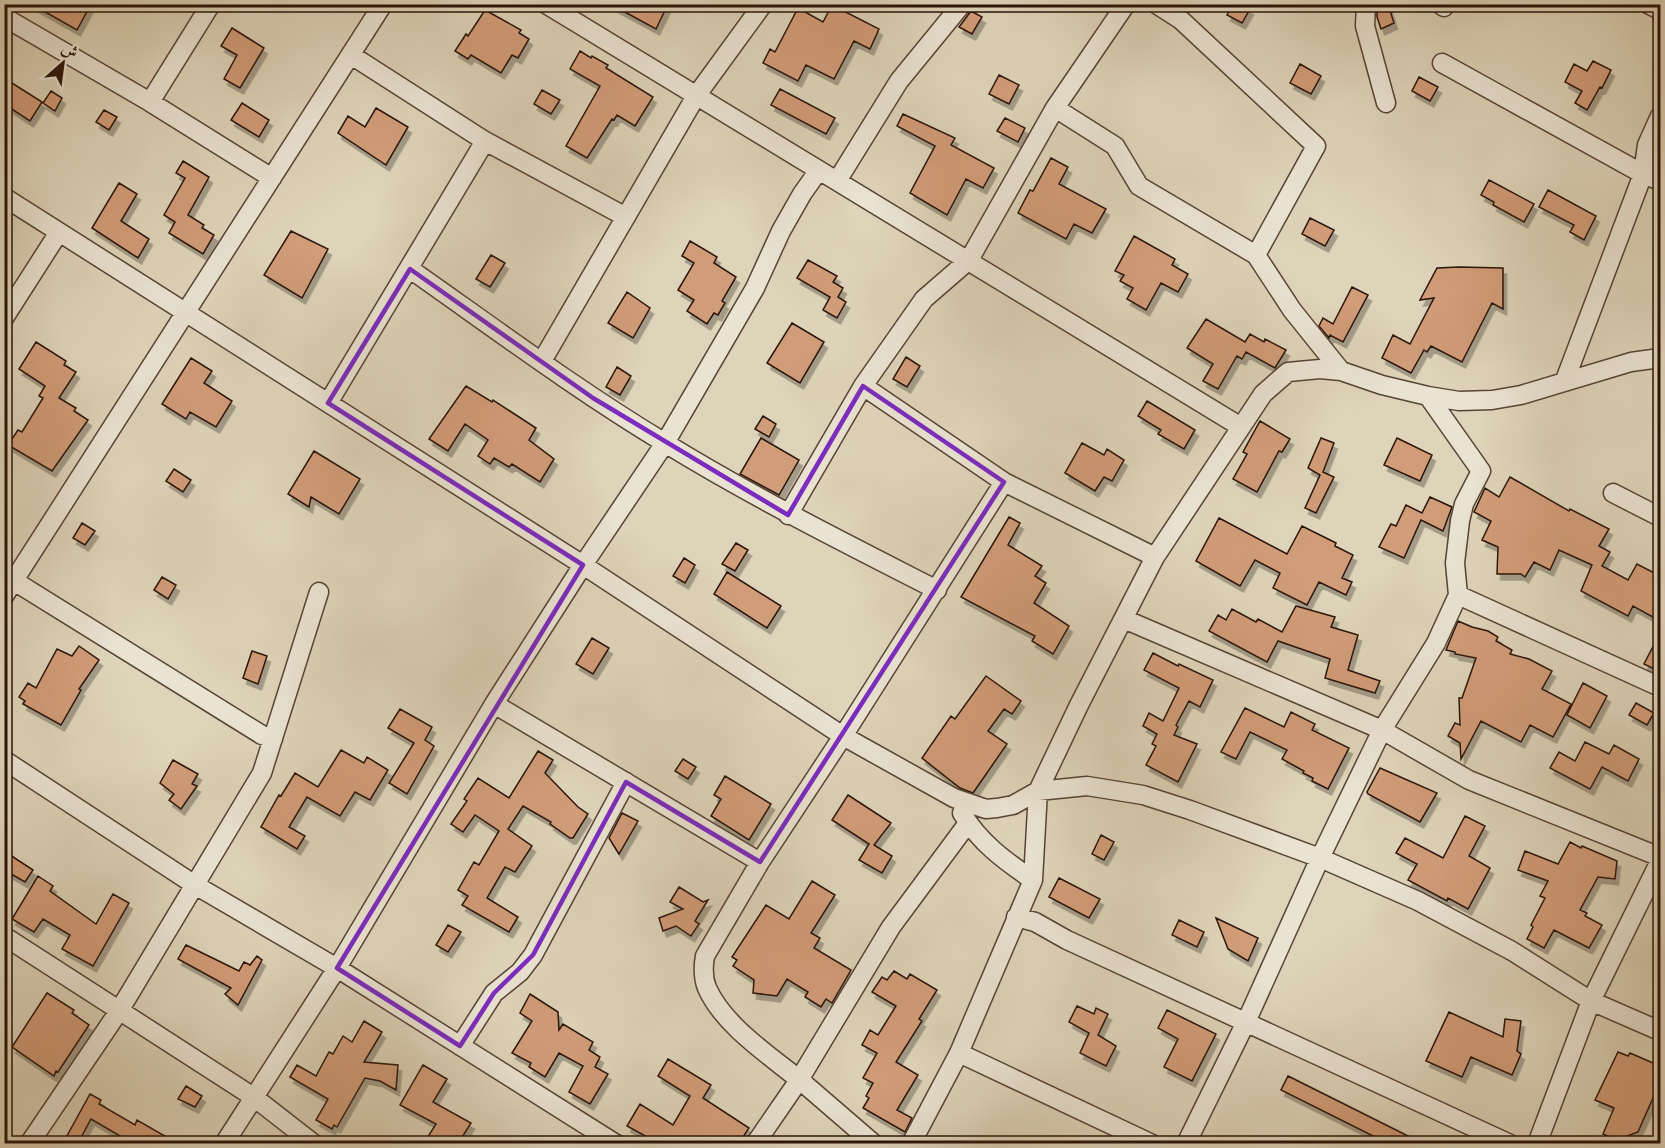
<svg xmlns="http://www.w3.org/2000/svg" width="1665" height="1148" viewBox="0 0 1665 1148" font-family="Vollkorn,Amiri,serif">
	<defs>
		<filter id="shadow"><feDropShadow dx="3.5" dy="6" stdDeviation="0" flood-color="#0004"/></filter>
	</defs>
	<rect width="100%" height="100%" fill="#ded4b9"/>
	<filter id="stains"><feTurbulence type="fractalNoise" baseFrequency=".00333" numOctaves="4"/><feColorMatrix values="0 0 0 0 .2 0 0 0 0 .09 0 0 0 0 .02 0 0 0 .5 -.17"/></filter>
	<radialGradient id="worn" r=".72"><stop offset=".6" stop-color="#630" stop-opacity="0"/><stop offset="1" stop-color="#630" stop-opacity=".3"/></radialGradient>
	<path fill="#d19c78" stroke="#2a1309" stroke-width="1.5" filter="url(#shadow)" d="M31,4H91L77,30Z
		M610,4H668L656,29Z
		M1233,4H1241L1250,9L1242,23L1227,15Z
		M1377,4H1388L1394,23L1381,29L1377,17Z
		M832,5L879,29L870,49L854,41L834,79L806,65L798,81L763,63L770,49L775,52L798,8L823,22Z
		M485,10L521,30L519,33L529,39L518,58L512,55L501,73L471,55L468,59L455,51L466,34L468,36Z
		M971,11L982,17L972,34L959,27Z
		M232,28L264,48L240,88L224,79L237,55L221,46Z
		M580,51L591,58L592,56L608,65L606,68L653,97L635,126L617,115L614,120L612,119L587,158L566,146L600,86L570,69Z
		M1593,61L1611,70L1602,88L1600,87L1587,110L1575,103L1582,91L1565,82L1574,64L1587,71Z
		M1300,64L1321,76L1311,94L1290,83Z
		M999,75L1019,85L1009,104L989,94Z
		M1419,77L1438,87L1430,101L1412,91Z
		M4,78L42,102L30,121L4,104Z
		M780,89L835,118L826,134L771,105Z
		M542,90L560,100L551,114L534,104Z
		M51,91L62,98L55,111L43,103Z
		M242,103L269,120L259,137L231,120Z
		M376,108L408,127L386,165L338,133L348,116L365,127Z
		M104,110L117,117L109,130L96,122Z
		M903,114L955,138L951,145L994,168L983,188L966,179L947,215L910,193L935,146L897,126Z
		M1005,118L1025,128L1018,142L997,131Z
		M1051,158L1068,167L1059,184L1106,209L1092,233L1074,224L1066,239L1018,213L1030,190L1033,191Z
		M183,161L209,177L188,215L204,225L202,228L214,235L203,254L169,233L175,222L164,215L185,178L176,173Z
		M1489,180L1534,204L1524,222L1493,205L1494,202L1481,195Z
		M119,183L137,194L121,221L149,239L138,258L92,228Z
		M1548,190L1596,216L1584,240L1570,232L1574,225L1539,207Z
		M1310,218L1334,230L1325,246L1302,234Z
		M291,231L328,249L302,298L264,275Z
		M1134,236L1175,259L1172,265L1188,274L1178,292L1161,283L1146,310L1127,299L1133,288L1120,281L1124,275L1115,271Z
		M690,241L717,257L714,263L736,277L722,301L725,303L718,315L714,313L707,324L687,311L694,300L678,290L694,263L682,256Z
		M491,255L505,263L490,287L476,279Z
		M808,260L837,276L833,282L843,288L838,297L846,302L837,318L823,310L830,297L797,278Z
		M1459,267L1503,268V309L1492,303L1462,362L1431,346L1427,352L1424,350L1411,373L1382,358L1393,335L1410,344L1434,298L1420,300L1437,268Z
		M1352,287L1368,295L1343,342L1330,335L1329,338L1319,326L1323,318L1333,324Z
		M627,292L650,308L633,338L608,323Z
		M1206,319L1245,342L1250,334L1264,342L1265,339L1286,350L1275,368L1246,352L1242,359L1237,356L1218,389L1203,381L1213,364L1187,348Z
		M792,323L824,342L800,383L767,363Z
		M36,342L66,361L64,365L76,372L59,398L76,408L74,411L88,420L52,471L8,445L18,430L22,432L43,398L39,396L45,386L19,369Z
		M906,357L920,366L907,387L893,379Z
		M191,358L212,371L204,383L232,401L216,427L190,412L186,419L162,404Z
		M617,367L631,376L620,395L606,387Z
		M466,386L492,402L493,400L536,428L529,440L554,459L540,482L512,464L509,467L494,458L490,464L478,456L488,440L465,424L448,451L429,439Z
		M1147,401L1195,430L1184,449L1158,434L1161,430L1138,416Z
		M763,416L776,424L769,437L755,429Z
		M1260,421L1290,439L1282,452L1279,451L1257,492L1233,479L1247,454L1243,452Z
		M761,438L799,460L779,495L740,474Z
		M1321,438L1334,443L1323,472L1334,477L1316,513L1305,508L1320,475L1308,468Z
		M1397,438L1432,455L1420,481L1384,465Z
		M1082,443L1104,455L1107,449L1124,460L1112,481L1104,477L1095,491L1065,473Z
		M314,451L360,479L339,514L311,497L309,507L288,494Z
		M174,469L191,480L183,492L166,481Z
		M1510,477L1569,511L1570,509L1609,529L1599,546L1610,552L1602,566L1628,580L1637,564L1660,576V621L1633,606L1628,616L1581,591L1592,565L1559,550L1550,570L1534,562L1525,577L1521,574H1497L1498,547L1482,540L1491,521L1474,512L1485,488L1499,497Z
		M1430,497L1452,507L1443,531L1421,520L1404,558L1379,547L1391,524L1396,526L1406,505L1422,513Z
		M1009,517L1020,523L1008,545L1042,566L1035,576L1046,583L1034,603L1069,626L1053,654L1032,641L1035,636L961,597Z
		M1219,518L1287,554L1302,526L1336,543L1335,546L1353,555L1342,578L1352,582L1346,595L1319,582L1307,605L1273,588L1280,573L1255,560L1240,586L1196,561Z
		M82,523L95,531L85,545L73,538Z
		M736,543L748,550L735,571L722,564Z
		M684,558L695,565L685,583L673,576Z
		M727,572L781,606L767,628L714,594Z
		M162,577L176,585L168,599L154,590Z
		M1296,606L1335,617L1331,627L1358,635L1348,670L1380,681L1375,693L1325,678L1330,659L1278,641L1267,662L1209,631L1218,615L1226,620L1232,609L1256,622L1258,619L1282,632Z
		M1458,621L1472,627L1488,631L1498,637L1496,641L1512,650L1510,654L1529,659L1552,671L1542,689L1571,704L1553,737L1530,725L1521,742L1481,721L1461,759L1460,743L1448,736L1455,723L1460,725L1459,698H1462L1476,658L1455,654V652L1446,650Z
		M1660,633V672L1644,664Z
		M592,638L609,648L593,674L576,664Z
		M79,646L99,660L79,689L81,690L61,725L23,704L25,701L19,697L28,683L36,688L57,649L72,656Z
		M252,651L267,656L258,684L243,678Z
		M1153,653L1178,666L1179,664L1213,680L1200,707L1189,701L1176,725L1178,727L1174,735L1197,744L1178,782L1146,765L1156,746L1152,744L1157,734L1143,726L1149,713L1163,721L1179,688L1144,670Z
		M986,676L1021,701L1012,714L1004,709L988,731L1007,744L973,793L960,788L922,758L951,716L955,719Z
		M1583,683L1607,696L1590,728L1567,715Z
		M1636,703L1654,713L1647,725L1629,715Z
		M1245,708L1284,727L1291,712L1315,724L1312,730L1349,748L1328,789L1312,781L1313,778L1303,773L1304,771L1282,759L1287,750L1250,732L1236,759L1221,752Z
		M400,709L432,727L425,740L434,746L407,794L389,783L414,743L388,728Z
		M1585,742L1609,754L1614,745L1639,759L1628,781L1602,767L1590,789L1550,768L1559,752L1575,761Z
		M341,750L364,763L367,757L388,770L370,800L355,792L340,816L307,797L289,827L305,836L297,849L261,827L279,795L281,796L295,773L318,787Z
		M538,751L553,760L545,773L578,807L588,814L573,838H570L550,824L551,822L523,806L508,829L532,846L515,872L505,867L487,898L518,917L509,932L462,905L468,896L458,890L474,862L479,865L499,831L475,815L463,832L451,824L467,801L464,799L478,778L509,798Z
		M683,759L696,767L688,779L675,771Z
		M173,760L198,774L192,784L197,786L181,809L169,800L174,794L160,783Z
		M1380,768L1437,793L1420,822L1368,794L1367,792Z
		M725,776L771,804L749,840L711,816L721,799L714,795Z
		M848,795L891,823L874,845L892,856L882,873L859,860L869,844L832,820Z
		M622,813L638,821L619,854L609,838Z
		M1465,816L1485,826L1469,856L1490,868L1468,909L1448,898L1447,901L1408,880L1417,864L1396,853L1405,838L1443,858Z
		M1101,835L1114,842L1104,860L1092,854Z
		M1570,842L1581,848L1582,846L1617,861L1615,879L1598,877L1580,910L1587,913L1585,916L1602,925L1589,948L1554,930L1544,948L1527,939L1533,927L1531,925L1545,898L1540,896L1548,881L1518,870L1525,851L1558,864Z
		M4,851L33,870L25,882L4,870Z
		M38,876L53,886L50,891L96,924L113,894L129,903L93,966L62,949L70,935L43,919L34,932L12,919Z
		M1059,878L1100,899L1089,918L1049,897Z
		M812,881L835,895L811,933L820,938L814,948L851,970L832,1003L826,999L821,1007L805,997L808,992L787,979L777,996L753,993L754,980L733,966L737,960L732,957L766,905L789,919Z
		M679,887L703,902L708,900L695,921L699,924L691,936L676,926L663,931L659,918L683,909L670,902Z
		M1216,918L1258,938L1248,961L1228,949Z
		M1179,920L1204,932L1197,947L1172,935Z
		M448,925L461,932L448,952L436,945Z
		M186,945L239,971L244,962L250,965L257,956L262,960L238,1005L225,994L231,988L178,959Z
		M894,971L907,979L910,974L937,990L919,1019L922,1021L896,1062L918,1075L897,1110L912,1118L905,1132L863,1108L869,1098L866,1096L873,1083L863,1078L877,1053L862,1045L870,1030L878,1035L896,1006L872,992L882,977L887,980Z
		M47,993L74,1010L72,1013L89,1025L58,1072L56,1071L54,1076L12,1047Z
		M530,994L558,1012L559,1030L563,1024L593,1042L589,1050L600,1057L595,1067L608,1074L590,1104L569,1092L583,1066L559,1053L545,1077L529,1067L531,1063L512,1053L532,1021L520,1013Z
		M1077,1006L1094,1014L1096,1008L1108,1014L1098,1035L1116,1046L1106,1066L1080,1053L1089,1033L1069,1022Z
		M1167,1010L1216,1034L1192,1081L1164,1067L1178,1039L1158,1028Z
		M1449,1012L1503,1037L1505,1019L1521,1021L1517,1051L1521,1054L1512,1075L1471,1057L1462,1077L1426,1061Z
		M364,1021L382,1032L364,1062L398,1065L396,1090L380,1081L365,1078L337,1127L334,1125L332,1129L316,1120L328,1099L290,1077L297,1065L316,1076L329,1052L333,1054L343,1036L352,1042Z
		M1618,1052L1628,1056L1630,1053L1660,1066V1082L1638,1132L1617,1140L1603,1134L1614,1108L1595,1100Z
		M668,1059L711,1085L703,1098L749,1128L739,1143H658L627,1126L640,1104L673,1125L690,1096L658,1076Z
		M423,1065L447,1079L433,1102L471,1123L461,1139L457,1136L452,1143H424L436,1124L400,1105Z
		M1288,1076L1422,1143H1387L1281,1090Z
		M186,1086L202,1096L195,1107L178,1099Z
		M90,1094L101,1100L99,1104L135,1125L137,1120L177,1143H132L91,1119L78,1143H63Z"/>
	<g fill="none" stroke-linecap="round" stroke-linejoin="round">
		<defs>
			<path id="street" d="M546,4L1241,427
				M1156,4L1181,20L1316,146L1256,255L1292,310L1341,371
				M1366,4L1365,26L1386,103
				M1440,4L1444,7L1445,4
				M1648,4L1660,10
				M4,17L150,102L272,178
				M351,55L485,141L626,217
				M1442,63L1643,174L1660,181
				M150,102L211,4
				M1055,108L1115,146L1139,186L1256,255
				M837,181L899,81L962,4
				M4,197L583,565L843,736L954,798L986,809L997,808L1013,805L1038,791L1087,786L1143,795L1190,810L1320,858L1418,901L1512,951L1591,1001L1660,1031
				M410,269C494,328 577,390 665,443C753,497 845,543 937,590
				M4,318L59,232
				M542,361L696,96L763,4
				M1565,380L1643,174L1647,145L1660,116
				M863,386L1004,482L1155,557
				M328,403L485,141
				M1613,493L1660,517
				M788,515L863,386L924,299L969,260L1055,108L1126,4
				M6,576L262,735L273,739
				M1458,595L1660,687
				M4,596L383,4
				M1124,619L1382,730L1469,780L1660,857
				M494,704L760,862
				M4,760L195,885L337,968L616,1144
				M962,813C979,842 1005,861 1033,880
				M1016,917L1035,922L1067,940L1510,1144
				M4,936L255,1098L314,1144
				M460,1046L494,993L520,972L533,955L626,782
				M959,1053L1152,1144
				M29,1144L119,1011L262,773L319,592
				M224,1144L337,968L494,704L583,565L665,443L755,288L781,231L802,194L819,170
				M755,1144L799,1080L891,927L968,823
				M874,1144C850,1123 825,1102 801,1081C769,1055 724,1026 707,988C703,978 703,967 705,956L760,862L843,736L1004,482
				M911,1144L959,1053L1033,880L1038,791L1079,705L1155,557L1263,394L1288,372L1320,369L1341,371L1382,385L1428,396L1459,401L1492,400L1521,395L1631,362L1660,358
				M1186,1144L1246,1022L1320,858L1382,730L1436,643L1458,595L1455,563L1460,521L1464,504L1481,471L1428,396
				M1537,1144L1591,1001L1660,861"/>
		</defs>
		<use href="#street" stroke="#574335" stroke-width="21"/>
		<use href="#street" stroke="#eae3d2" stroke-width="18"/>
	</g>
	<path fill="none" stroke="#7b2cbf" stroke-width="4.5" stroke-linejoin="round" d="M410,269L593,398L788,515L863,386L1004,482L760,862L626,782L533,955L494,993L460,1046L337,968L583,565L328,403Z"/>
	<rect width="1665" height="1148" fill="none" stroke="#ded4b9" stroke-width="24"/>
	<rect x="6" y="6" width="1653" height="1136" fill="none" stroke="#2a1309" stroke-width="3"/>
	<rect x="12" y="12" width="1641" height="1124" fill="none" stroke="#2a1309" stroke-width="1.5"/>
	<g transform="translate(63 63) rotate(28)" stroke="#eae3d2" stroke-width="4.5" paint-order="stroke">
	<path d="M0-4.5L10 22L0 15L-10 22Z" fill="#2a1309"/>
	<text y="-9" font-size="16" font-weight="bold" text-anchor="middle" fill="#2a1309">ش</text>
	</g>
	<rect width="100%" height="100%" filter="url(#stains)"/>
	<rect width="100%" height="100%" fill="url(#worn)"/>
</svg>
